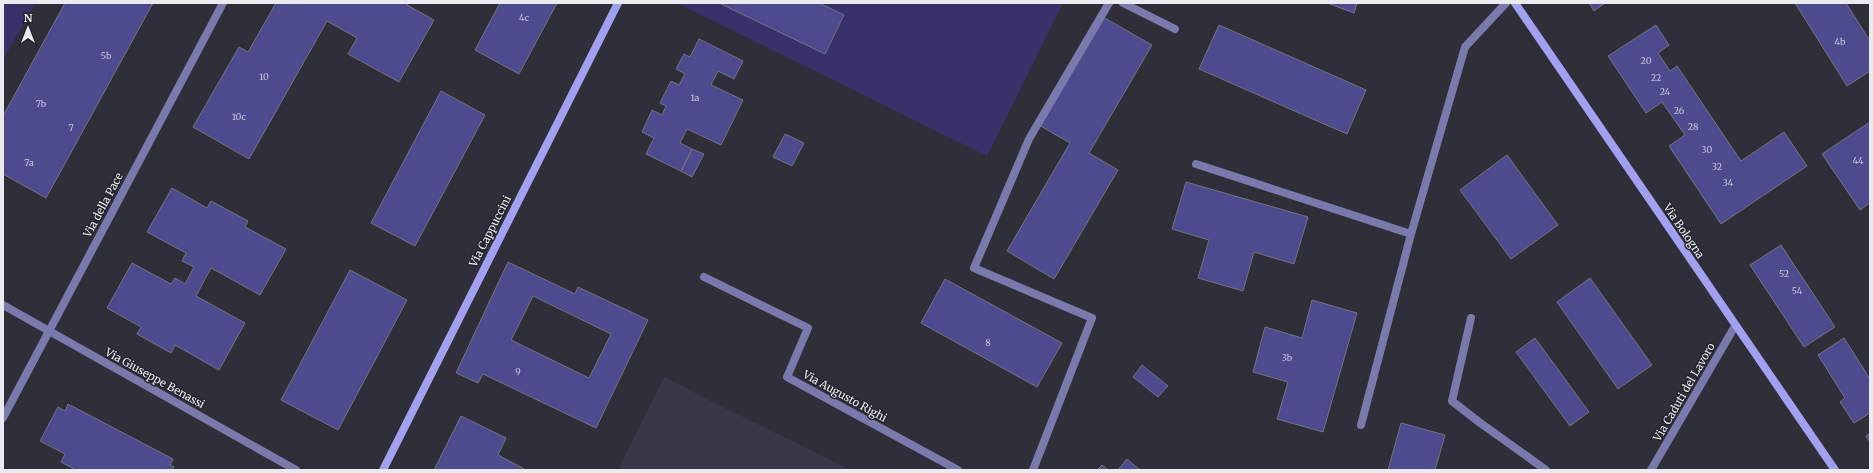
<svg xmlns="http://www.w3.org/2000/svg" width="1873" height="473" viewBox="0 0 1873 473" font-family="Merriweather,serif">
	<rect width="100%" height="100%" fill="#2f2f39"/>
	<path fill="#373848" d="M664,377L719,405L850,470H623L619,468Z"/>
	<path fill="#37326a" d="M3,3H35L3,60Z
		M677,3H1063L987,156Z"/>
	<path fill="#4e4a8e" stroke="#72737f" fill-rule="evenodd" d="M65,3H153L46,198L3,174V116Z
		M276,3H408L407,5L434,20L399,82L348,54L357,38L327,21L249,159L193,127L239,47L248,52Z
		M500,3H557L519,74L475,50Z
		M719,3H819L844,15L825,54Z
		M1327,3H1357L1354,13Z
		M1589,3H1605L1594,11Z
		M1795,3H1846L1870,41V71L1847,86Z
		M1103,17L1152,45L1089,153L1118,170L1054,279L1007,251L1070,143L1039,125Z
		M1219,25L1366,90L1347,134L1199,69Z
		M1656,25L1669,45L1658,53L1670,71L1677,66L1741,161L1784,132L1807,166L1721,224L1669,146L1685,135L1662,102L1646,113L1608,56Z
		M699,39L743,61L734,79L718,71L711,85L743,100L721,145L687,129L680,143L692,149L681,171L646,154L654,138L642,132L652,110L662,115L666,106L660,103L671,81L679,85L685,74L676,69L684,54L690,57Z
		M441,91L485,115L415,246L371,223Z
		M1870,122V203L1860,210L1822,154Z
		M785,134L804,143L792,166L773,157Z
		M692,149L704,154L692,177L681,171Z
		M1507,155L1558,225L1511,259L1460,190Z
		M1186,182L1308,217L1294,264L1254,252L1243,291L1198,278L1209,240L1172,229Z
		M172,188L207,208L211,201L248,221L245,227L286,249L260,295L211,268L196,296L245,323L219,370L175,345L171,353L137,334L141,327L107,308L132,263L171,284L175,278L185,284L194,267L182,261L186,253L147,232Z
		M1781,245L1835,327L1804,347L1750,265Z
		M508,262L575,294L578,287L648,320L596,428L483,374L478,383L456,373ZM533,296L611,334L589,378L511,340Z
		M350,270L407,300L338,430L281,400Z
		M1590,278L1652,365L1618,389L1557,302Z
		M945,279L1062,343L1037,387L921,323Z
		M1312,300L1357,313L1323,432L1277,419L1288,382L1253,372L1265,327L1302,338Z
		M1535,338L1589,412L1570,426L1516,352Z
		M1844,338L1870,379V413L1854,423L1840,402L1845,398L1818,355Z
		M1142,365L1168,386L1158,397L1133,377Z
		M68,404L173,459L170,465L174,467L172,470H76L61,462L65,454L40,441L58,407L65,411Z
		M461,416L506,438L498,455L526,470H434Z
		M1401,423L1445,435L1435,470H1388Z
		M1870,433V442L1866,436Z
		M1127,459L1140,470H1118Z
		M1102,465L1108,470H1097Z"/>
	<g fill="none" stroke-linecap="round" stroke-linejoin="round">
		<path stroke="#7979ab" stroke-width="8" d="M1196,164L1411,234L1465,47L1506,3
			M1471,318L1452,401L1479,422L1546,470
			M1361,425L1411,234"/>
		<path stroke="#7979ab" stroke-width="8" d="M1123,3L1175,29
			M704,277L808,328L787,377L958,470
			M3,305L296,470
			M3,418L223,3
			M1033,470L1092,318L974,268L1029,139L1109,3
			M1651,470L1735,326"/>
		<path stroke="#a2a1f1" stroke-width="8" d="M1515,3L1835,470
			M383,470L618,3"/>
	</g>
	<g text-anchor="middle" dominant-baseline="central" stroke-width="3" stroke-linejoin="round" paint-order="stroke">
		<g font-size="9" fill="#c3c2d8">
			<text x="524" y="17">4c</text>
			<text x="1840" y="41">4b</text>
			<text x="106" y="55">5b</text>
			<text x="1646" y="60">20</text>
			<text x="264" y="76">10</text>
			<text x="1656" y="77">22</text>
			<text x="1665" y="91">24</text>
			<text x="695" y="97">1a</text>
			<text x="41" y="103">7b</text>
			<text x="1679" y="110">26</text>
			<text x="239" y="116">10c</text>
			<text x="1693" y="126">28</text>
			<text x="71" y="127">7</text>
			<text x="1707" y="149">30</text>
			<text x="1858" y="160">44</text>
			<text x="29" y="162">7a</text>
			<text x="1717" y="166">32</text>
			<text x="1728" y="182">34</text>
			<text x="1784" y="273">52</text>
			<text x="1797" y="290">54</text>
			<text x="988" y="342">8</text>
			<text x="1287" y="357">3b</text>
			<text x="518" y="371">9</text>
		</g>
		<g font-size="11" fill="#eaeaf1" stroke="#25252f">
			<text transform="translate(103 205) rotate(-62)">Via della Pace</text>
			<text transform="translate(490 231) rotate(-63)">Via Cappuccini</text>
			<text transform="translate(1684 231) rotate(56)">Via Bologna</text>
			<text transform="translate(155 378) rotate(29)">Via Giuseppe Benassi</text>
			<text transform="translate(1684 392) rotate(-60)">Via Caduti del Lavoro</text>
			<text transform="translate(845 396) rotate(29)">Via Augusto Righi</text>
		</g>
	</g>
	<rect width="1873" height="473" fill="none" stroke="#eaeaf1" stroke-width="8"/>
	<g transform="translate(28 28)" stroke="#25252f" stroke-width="3" paint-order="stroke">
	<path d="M0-3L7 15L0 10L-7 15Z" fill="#eaeaf1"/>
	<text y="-6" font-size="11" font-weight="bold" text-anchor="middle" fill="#eaeaf1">N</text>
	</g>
</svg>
